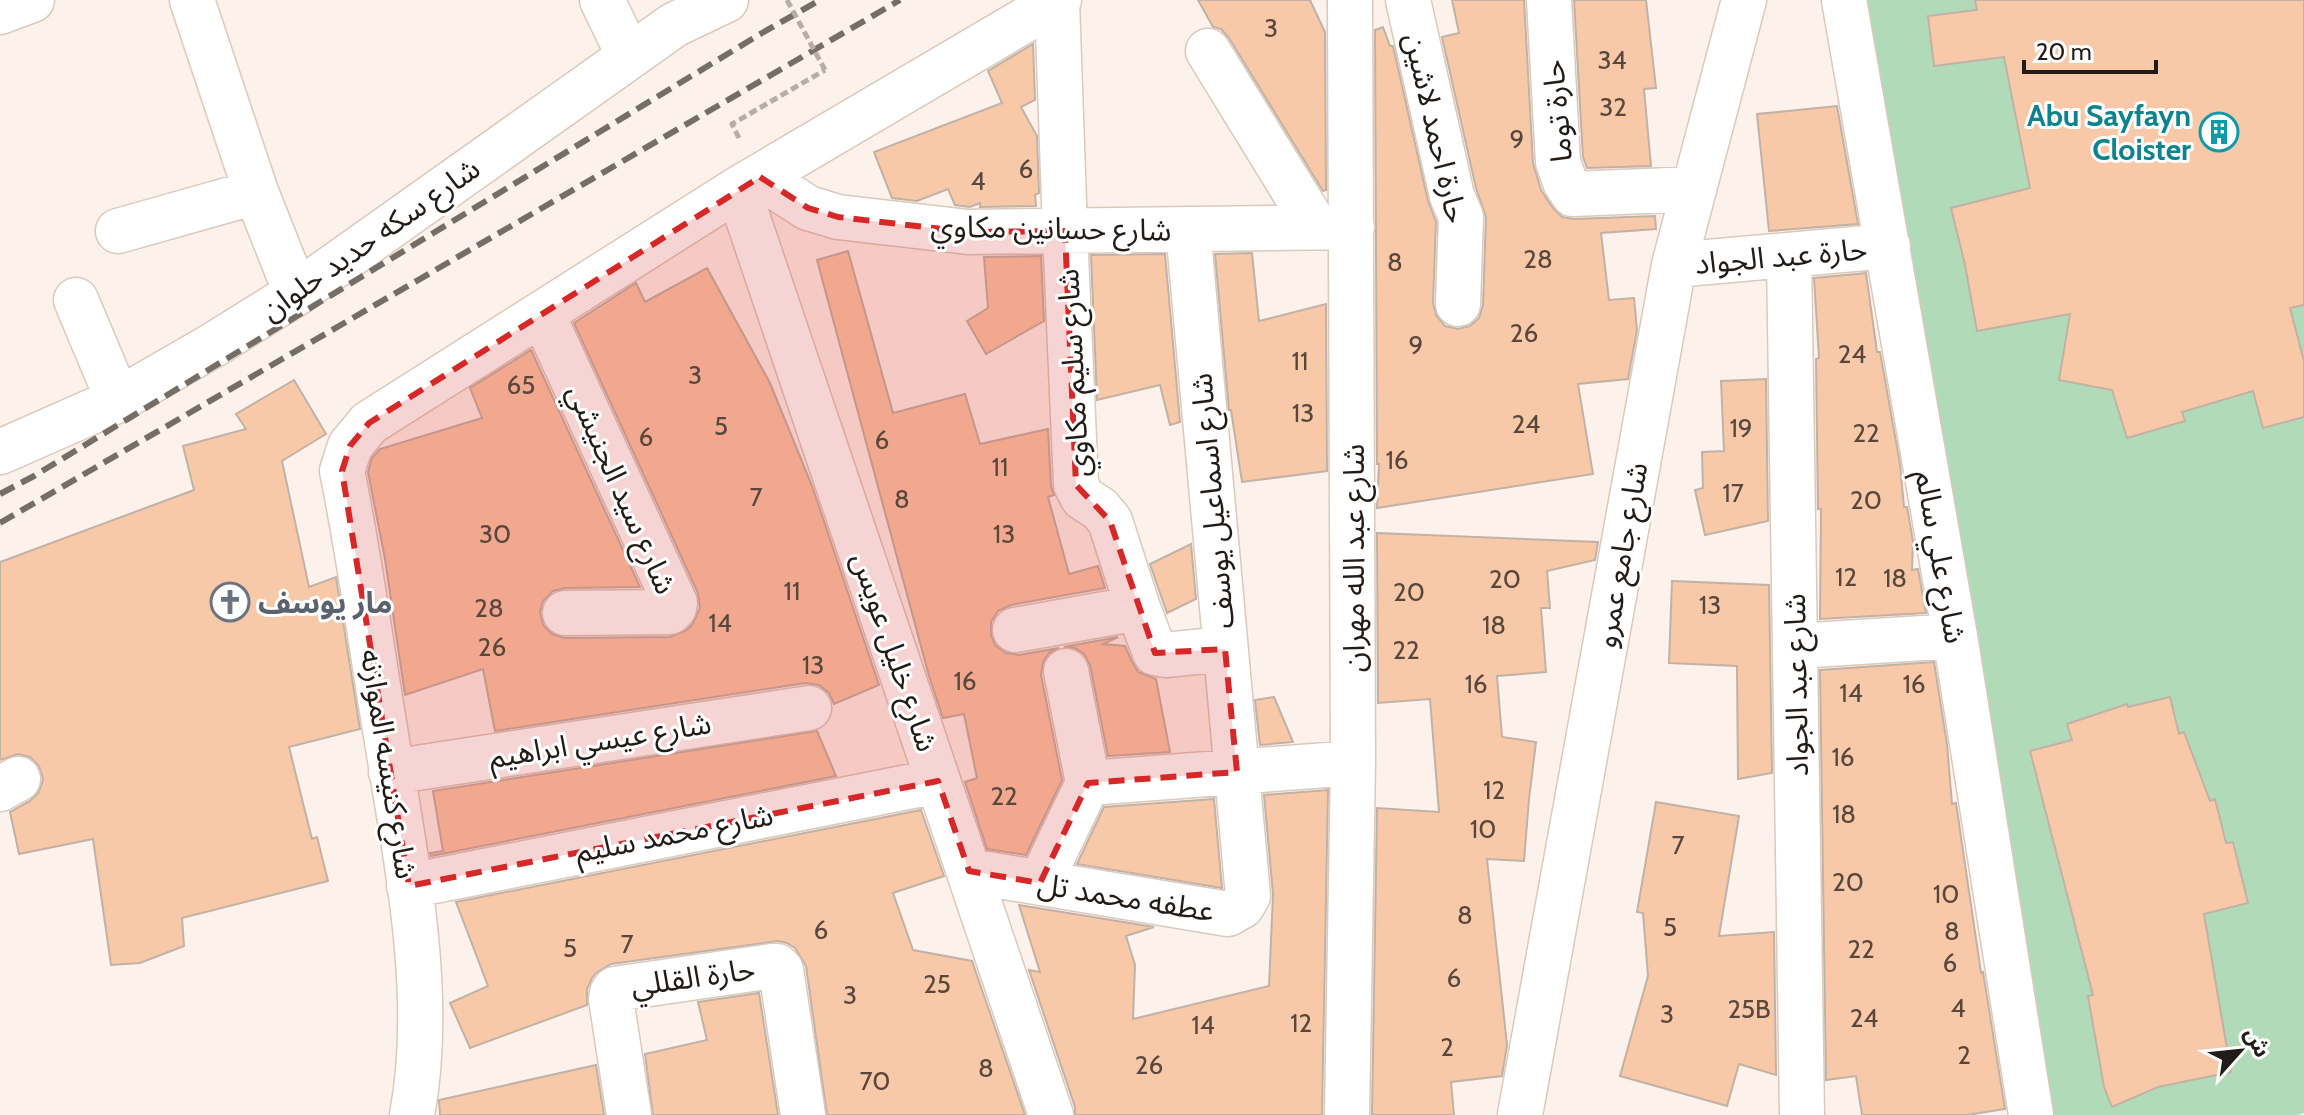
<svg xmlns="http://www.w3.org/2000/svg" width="2304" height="1115" viewBox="0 0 2304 1115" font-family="Cabin,'Noto Sans Arabic',sans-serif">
	<rect width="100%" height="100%" fill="#fdf2eb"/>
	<path fill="#b1dbb8" d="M1842,0H2304V1113L2297,1115H2030Z"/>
	<path fill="#f8c9a8" stroke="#c2b1a5" stroke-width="2" d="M1198,0H1310L1325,32L1326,190L1323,191L1229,38L1221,29L1213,27Z
		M1452,0H1524L1533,163L1541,190L1553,208L1562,217L1574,219L1655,216L1656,229L1601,233L1609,300L1634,298L1637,330L1628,379L1578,384L1593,474L1377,508L1379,464H1377L1375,30L1383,27L1390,46H1393L1428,201L1436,222L1433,303L1436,315L1445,326L1458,329L1470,326L1479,318L1483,305L1486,217L1476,188L1442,37L1459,33Z
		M1574,0H1646L1656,88L1644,89L1651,166L1587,168L1583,157Z
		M1975,0H2304V305L2290,308L2304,361V417L2263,428L2253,391L2182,412L2185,421L2127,438L2112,390L2059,380L2070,314L1977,331L1965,265L1951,208L2030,188L2004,57L1934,66L1928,16L1977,10Z
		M1033,44L1035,100L1021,107L1037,136L1039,193L1035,195L1036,206L980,207V203L970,207L955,205L948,189L917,201L892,198L874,152L1002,103L988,71Z
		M1837,106L1858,224L1769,231L1757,114Z
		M848,251L893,413L965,394L980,444L1048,429L1051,486L1054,495L1048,497L1069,574L1098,566L1105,588L1011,605L998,611L991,622V635L995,645L1006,653L1019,655L1059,648L1049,653L1043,662L1041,675L1062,780L1026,855L987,849L965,782L977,778L964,714L943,718L929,676L817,260Z
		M1252,253L1259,321L1326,304L1327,471L1242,482L1231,410H1229L1215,254Z
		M1165,254L1180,422L1170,425L1160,385L1097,400L1091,255Z
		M1041,256L1044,321L986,354L967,321L988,308L984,257Z
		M707,268L770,383L812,486L879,685L834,704L829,693L819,685L805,683L495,731L483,669L405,695L385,559L368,472L372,458L380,449L482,418L470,388L531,350L640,587L565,588L553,591L543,601L540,612L543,625L552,634L565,638L670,637L687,630L692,625L700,608L698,593L574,323L636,283L645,302Z
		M1866,273L1877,352H1880L1900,464L1904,507H1907L1913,541L1912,570L1918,569L1926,613L1820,619L1821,509H1818L1816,359L1819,358L1814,278Z
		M1766,379L1768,521L1705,535L1695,490L1703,488L1702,452L1724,451L1721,381Z
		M294,380L326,434L282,461L309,587L336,577L360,729L289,747L312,839L317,837L328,881L182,918L184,946L140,963L111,965L93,839L19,854L10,812L30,801L39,792L43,779L39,766L30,757L18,754L0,760V562L194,490L183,446L246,429L236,414Z
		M1377,533L1598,542L1595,560L1547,571L1550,608H1541L1546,672L1497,676L1502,737L1536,742L1529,799L1524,861L1487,859L1507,1045L1502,1076L1451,1082L1454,1115H1372L1377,808L1439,812L1430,699L1378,703Z
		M1191,544L1196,599L1167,613L1150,564Z
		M1672,581L1769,585L1772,773L1738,779L1737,666L1669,663Z
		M1118,637L1103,644L1125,646L1132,662L1138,672L1156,679L1170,752L1108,756L1090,665L1084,654L1075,648L1064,647Z
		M1934,662L1947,744L1952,804L1956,803L1981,973L1983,972L2005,1109L1967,1115H1862L1856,1076L1826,1080L1820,670Z
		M1274,697L1293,742L1260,745L1255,700Z
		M2170,697L2179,734L2184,732L2210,801L2215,799L2226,843L2233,842L2248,903L2204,914L2231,1072L2158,1087L2112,1107L2104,1087L2088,996L2093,995L2030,751L2072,740L2067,724L2127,704L2128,707Z
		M817,731L836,776L431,856L430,853L443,851L433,791Z
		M1328,790L1322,1115H1075V1107L1029,970L1040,972L1019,905L1154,927L1126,936L1135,965L1133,1019L1269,986L1273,894L1264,795Z
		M1214,799L1222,888L1077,864L1104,807Z
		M1656,802L1739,816L1719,936L1774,932L1776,1075L1739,1064L1727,1106L1620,1076L1648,976L1643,913L1637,912Z
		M921,810L944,876L893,893L913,950L972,961L1025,1115H827L806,966L795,948L787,943L778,941L611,964L596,973L592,978L587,989V1005L470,1048L450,1003L488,986L456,902Z
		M759,993L778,1115H653L645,1054L707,1040L698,1002Z
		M596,1065L604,1115H440L439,1100Z"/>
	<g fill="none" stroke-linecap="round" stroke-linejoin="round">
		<defs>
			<path id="minor" d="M192,0L256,192L296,293
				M602,0L629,56
				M1408,0L1452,196L1461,217L1458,304
				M1549,0L1558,162L1565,182L1573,194L1694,189
				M1844,0L1955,636L2031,1115
				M1057,1L1065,231L1076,485L1083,498L1100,509L1110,521L1138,608L1155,653L1165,655L1225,649
				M0,12L32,0
				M1208,51L1316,227
				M760,177L808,208L838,217L968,232L1352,227
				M738,189L1051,1115
				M118,231L256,192
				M1789,255L1802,1115
				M1674,265L1888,246
				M76,300L118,400
				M542,313L675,603L674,608L670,612L565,613
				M0,452L118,400L215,344L295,294L674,25L726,0
				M1015,630L1138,608
				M1796,646L1955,636
				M391,772L809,708
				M1088,783L1353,763
				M0,789L18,779
				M969,871L1228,914L1242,906L1248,896L1188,229
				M1040,883L1088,783L1066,671
				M409,886L938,781
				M412,1115C435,993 405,857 386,735C371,647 360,558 342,471L350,446L369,423L738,189L1059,0
				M629,1115L611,999L612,993L615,989L772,966H777L781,970L803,1115
				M1347,1115L1353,763L1350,0
				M1520,1115L1674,265L1744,0"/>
		</defs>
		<use href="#minor" stroke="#dac9bd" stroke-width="47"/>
		<path stroke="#b7ada7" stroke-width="5" stroke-dasharray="8 4" stroke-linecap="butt" d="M739,138L732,124L825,70"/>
		<use href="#minor" stroke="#fff" stroke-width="44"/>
		<path stroke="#756d68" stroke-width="6" stroke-dasharray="16 8" stroke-linecap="butt" d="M0,494L34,476L762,33L820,0
			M0,523L900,0"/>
		<path stroke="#b7ada7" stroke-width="5" stroke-dasharray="8 4" stroke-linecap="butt" d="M787,0L825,70"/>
	</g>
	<path fill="#d62828" fill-opacity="0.2" stroke="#d62828" stroke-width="6" stroke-dasharray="16 10" stroke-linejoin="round" d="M760,177L808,208L838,217L968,232L1065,231L1076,485L1110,521L1155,653L1225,649L1237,772L1088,783L1040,883L969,871L938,781L409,886L342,471L350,446L369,423Z"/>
	<defs>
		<symbol id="building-ring" viewBox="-11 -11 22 22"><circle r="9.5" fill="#fff" stroke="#0f9aa8" stroke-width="1.5"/><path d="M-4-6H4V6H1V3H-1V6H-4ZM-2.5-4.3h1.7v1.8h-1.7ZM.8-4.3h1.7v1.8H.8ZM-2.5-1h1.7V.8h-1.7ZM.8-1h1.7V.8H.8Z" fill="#0f9aa8"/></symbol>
		<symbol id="church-ring" viewBox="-11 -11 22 22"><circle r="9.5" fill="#fff" stroke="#6b7280" stroke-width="1.5"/><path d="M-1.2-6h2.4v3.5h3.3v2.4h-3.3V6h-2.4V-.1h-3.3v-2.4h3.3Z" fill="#6b7280"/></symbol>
	</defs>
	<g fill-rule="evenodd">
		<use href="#building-ring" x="2197" y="110" width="44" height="44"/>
		<use href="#church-ring" x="208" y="580" width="44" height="44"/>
	</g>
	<g text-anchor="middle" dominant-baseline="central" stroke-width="6" stroke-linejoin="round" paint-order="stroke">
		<g font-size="26" fill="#58473c">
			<text x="1271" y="28">3</text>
			<text x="1612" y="60">34</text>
			<text x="1613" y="107">32</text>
			<text x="1517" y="139">9</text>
			<text x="1026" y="169">6</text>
			<text x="978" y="181">4</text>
			<text x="1538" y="259">28</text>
			<text x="1395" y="262">8</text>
			<text x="1524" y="333">26</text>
			<text x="1416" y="345">9</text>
			<text x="1852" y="354">24</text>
			<text x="1300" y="361">11</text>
			<text x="695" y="375">3</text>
			<text x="521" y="385">65</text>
			<text x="1303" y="413">13</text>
			<text x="1526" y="424">24</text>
			<text x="721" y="426">5</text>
			<text x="1741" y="428">19</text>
			<text x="1866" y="433">22</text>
			<text x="646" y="437">6</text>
			<text x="882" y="440">6</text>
			<text x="1397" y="460">16</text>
			<text x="1000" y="467">11</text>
			<text x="1733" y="493">17</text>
			<text x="756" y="497">7</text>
			<text x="902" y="499">8</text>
			<text x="1866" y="500">20</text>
			<text x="495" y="534">30</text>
			<text x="1004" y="534">13</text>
			<text x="1846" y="577">12</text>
			<text x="1895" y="578">18</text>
			<text x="1505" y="579">20</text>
			<text x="792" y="591">11</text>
			<text x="1409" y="592">20</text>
			<text x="1710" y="605">13</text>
			<text x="489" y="608">28</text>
			<text x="720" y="623">14</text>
			<text x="1494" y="625">18</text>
			<text x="492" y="647">26</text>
			<text x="1406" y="650">22</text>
			<text x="813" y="665">13</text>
			<text x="965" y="681">16</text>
			<text x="1476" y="684">16</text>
			<text x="1914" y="684">16</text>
			<text x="1851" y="693">14</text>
			<text x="1843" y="757">16</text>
			<text x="1494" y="790">12</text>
			<text x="1004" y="796">22</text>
			<text x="1844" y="814">18</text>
			<text x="1483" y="829">10</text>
			<text x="1678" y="845">7</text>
			<text x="1848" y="882">20</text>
			<text x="1946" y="894">10</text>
			<text x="1465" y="915">8</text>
			<text x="1670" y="927">5</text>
			<text x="821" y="930">6</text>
			<text x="1952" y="931">8</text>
			<text x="627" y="944">7</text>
			<text x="570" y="948">5</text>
			<text x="1861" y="949">22</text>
			<text x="1950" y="963">6</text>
			<text x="1454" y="978">6</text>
			<text x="937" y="984">25</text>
			<text x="850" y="995">3</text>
			<text x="1958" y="1008">4</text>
			<text x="1749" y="1009">25B</text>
			<text x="1667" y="1014">3</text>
			<text x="1864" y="1018">24</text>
			<text x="1301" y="1023">12</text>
			<text x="1203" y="1025">14</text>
			<text x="1447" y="1047">2</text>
			<text x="1964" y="1055">2</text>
			<text x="1149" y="1065">26</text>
			<text x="986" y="1068">8</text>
			<text x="875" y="1081">70</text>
		</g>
		<g font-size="30" fill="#221c18" stroke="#fff">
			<text transform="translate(1557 111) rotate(-95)">حارة توما</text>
			<text transform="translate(1436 128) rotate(77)">حارة احمد لاشين</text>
			<text transform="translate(1051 228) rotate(1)">شارع حسانين مكاوي</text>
			<text transform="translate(370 239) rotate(-35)">شارع سكه حديد حلوان</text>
			<text transform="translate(1781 256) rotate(-5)">حارة عبد الجواد</text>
			<text transform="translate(1073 373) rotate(-93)">شارع سليم مكاوي</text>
			<text transform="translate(622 489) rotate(66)">شارع سيد الجنيشي</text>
			<text transform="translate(1212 501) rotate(-95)">شارع اسماعيل يوسف</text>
			<text transform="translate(1621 555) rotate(-80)">شارع جامع عمرو</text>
			<text transform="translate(1941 557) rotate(80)">شارع علي سالم</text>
			<text transform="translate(1353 558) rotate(-90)">شارع عبد الله مهران</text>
			<text transform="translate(895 652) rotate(71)">شارع خليل عويس</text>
			<text transform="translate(1796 685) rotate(-91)">شارع عبد الجواد</text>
			<text transform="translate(600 740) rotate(-9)">شارع عيسي ابراهيم</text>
			<text transform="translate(389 764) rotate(81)">شارع كنيسه الموازنه</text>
			<text transform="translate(674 833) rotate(-11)">شارع محمد سليم</text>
			<text transform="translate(1126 897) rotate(9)">عطفه محمد تل</text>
			<text transform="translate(693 977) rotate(-8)">حارة القللي</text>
		</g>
		<g font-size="30" font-weight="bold" fill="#0d838f" stroke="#fff" text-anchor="end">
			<text x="2191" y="115">Abu Sayfayn<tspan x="2191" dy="34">Cloister</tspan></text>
		</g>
		<g font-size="30" font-weight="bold" fill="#5b616d" stroke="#fff" text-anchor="start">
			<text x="258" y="602">مار يوسف</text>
		</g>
	</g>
	<g transform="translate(2240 1051) rotate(63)" stroke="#ffffff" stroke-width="6" paint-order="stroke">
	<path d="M0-6L14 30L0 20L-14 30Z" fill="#221c18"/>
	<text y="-12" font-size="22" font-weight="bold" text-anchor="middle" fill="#221c18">ش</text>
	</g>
	<path d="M2024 60v12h132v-12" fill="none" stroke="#221c18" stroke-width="4"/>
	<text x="2036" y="60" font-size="24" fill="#221c18" stroke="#ffffff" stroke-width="6" paint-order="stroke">20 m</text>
</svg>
